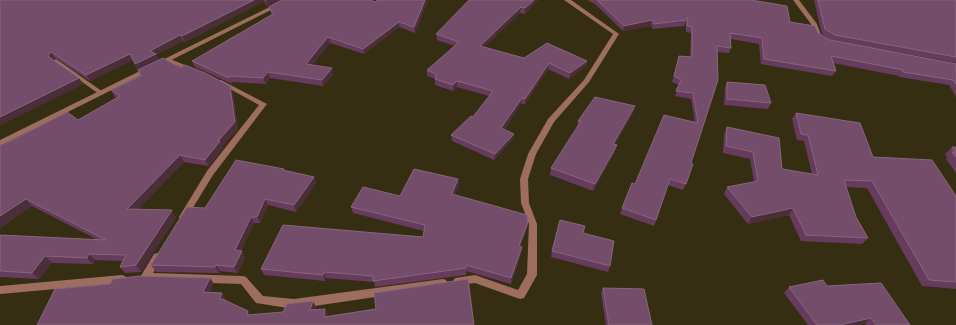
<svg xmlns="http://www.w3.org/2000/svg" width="956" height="325" viewBox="0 0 956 325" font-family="'Nunito Sans',sans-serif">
	<rect width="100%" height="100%" fill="#352e12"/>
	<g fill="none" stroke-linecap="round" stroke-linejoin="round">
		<path fill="#9d6d60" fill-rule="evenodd" d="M564,0H571L619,34L589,82L554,122L536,154L528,179L529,203L537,224V275L524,298L520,299L475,283L458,285L455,284L453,281L455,278L475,275L518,290L527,274L529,224L521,203L520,179L528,154L548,119L584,80L613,34Z
			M793,0H799L817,24L821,35L820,36H816L811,24Z
			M168,58L194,69L195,70L194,71H190L166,61L165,60Z
			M56,59L103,92L104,93L103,94H99L54,62L53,61Z
			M221,80L267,104L213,175L186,219L183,220L180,219L179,217L207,171L259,105L219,83V81Z
			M157,253L160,254L162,257L153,273L243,276L246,277L263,296L294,299L443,279L446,280L448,283L446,286L443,287L294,309L256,303L241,284L153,281L149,279L145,281L142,280L140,277L142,274L154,254Z
			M122,275L125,276L127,279L125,282L122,283L0,294V286Z"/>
		<path fill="#9d6d60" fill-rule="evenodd" d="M284,0H291L0,146V140Z"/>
	</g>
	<path fill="#663b5d" d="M0,0H281L267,7L264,1L185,42L183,41L156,55L159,60L180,68L233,93L238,129L222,146L223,148L209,166L184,162L138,209L176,217L141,272L125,273L120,267L122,261L95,260L93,264L52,263L39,279L0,277V235L98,240L32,206L0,228V147L78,120L117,98L115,97L111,90L141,76L133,60L90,81L55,58L53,60L83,84L0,125Z
		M377,0H428L415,33L399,27L364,54L330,43L312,65L333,74L323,86L270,78L266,84L231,82L232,84L195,67L192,61L272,15L269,7L376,2Z
		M538,0L525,14L520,13L484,47L524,58L587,61L586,66L569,79L548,69L525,104H521L504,130L514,134L513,139L494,160L452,141L451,135L473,117L489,96L457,87L453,91L435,85V79L427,76V70L455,46L437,40L436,34Z
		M587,0H751L790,22L818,33L831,40L822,34L814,0H956V63L874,48L956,64V97L949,85L899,77V76L833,63L836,71L832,76L761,64L759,44L731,39V48L729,53L717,52L686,184L683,190L668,185L654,226L620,214L622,208L635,184L695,122L691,99L675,96L679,85L672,82L679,56L690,57L691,33L686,32V22L684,26L653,29L651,26L623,31L595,4Z
		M727,82L771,103L768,109L724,105L725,87Z
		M633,113L615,144V152L593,191L550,175L551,168L577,127L578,121Z
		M796,113L873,157L956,196V289L922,286L867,188L846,187L856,217L868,238L862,244L801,241L789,215L748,224L724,194L727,187L754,182L750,159L723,153L724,134L727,127L782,169L812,174L804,141L797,140L792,119Z
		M952,147H956V173L946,159L947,157L945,154Z
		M284,170L314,177L316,183L296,212L268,205L260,223H254L241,251L245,257L238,273L220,271L219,273L156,272L151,265L205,208Z
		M458,179L459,185L454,195L528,222L527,228L520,247L521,254L511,284L466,271V275L375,287L374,282L326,278L325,281L264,275L261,269L423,237L424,231L353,213L351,207L400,196Z
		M552,251L610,266L608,272L551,257Z
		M827,286L910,325H866L865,323L858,325H808L784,293L789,287Z
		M603,288L652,325H606L601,294Z"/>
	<path fill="#4c2e3a" d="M254,0H264V1L185,42L182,36Z
		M268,0H281L267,7L266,1Z
		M425,0H428L415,33L414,27Z
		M534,0H538L525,14V8Z
		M521,7L520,13L480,52V46Z
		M652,20L651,26L623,31L624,26Z
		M399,22V27L364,54L363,49Z
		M180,35L183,41L156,55L159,60L139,70L135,64L150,51Z
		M328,37L330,43L308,70L306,64Z
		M51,52L55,58L52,61L48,55Z
		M130,54L133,60L90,81L86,75Z
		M587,61L586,66L569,79L570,73Z
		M549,63L548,69L525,104V99Z
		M332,68L333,74L323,86L322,80Z
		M268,72L270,78L266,84L263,78Z
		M79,78L83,84L0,125V117Z
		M457,81V87L453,91V85Z
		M230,86L233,93L238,129L222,146L223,148L209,166L205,160L218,141Z
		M522,98L521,104L501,134V128Z
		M635,106L633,113L611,151L613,144Z
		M514,134L513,139L494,160L495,154Z
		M617,145L615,152L593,191L595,184Z
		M180,155L184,162L132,215L127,209Z
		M314,177L316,183L296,212L294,205Z
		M458,179L459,185L452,201V194Z
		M26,199L32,206L0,228V216Z
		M265,199L268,205L260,223L257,217Z
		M793,208L789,215L748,224L752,217Z
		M172,210L176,217L141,272L136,265Z
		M251,217L254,223L239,256L235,250Z
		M528,222L527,228L518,253L519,246Z
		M522,247L521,254L511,284V278Z
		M242,251L245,257L238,273L234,267Z
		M89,254L95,260L93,264L87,258Z
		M45,256L52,263L39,279L32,273Z
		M216,265L220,271L219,273L215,267Z
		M324,272L326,278L325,281L323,275Z
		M210,278L214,284L207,298L203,292Z
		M222,293L226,299L224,304L220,298Z
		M313,301L316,307L312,316L310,310Z
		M325,309L328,315L327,323L324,317Z
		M248,311L252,317L247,315Z
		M871,318L865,323L858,325H840Z"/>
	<path fill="#744d6a" stroke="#87667b" d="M0,0H254L182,36L180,35L150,51L156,54L135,64L130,54L86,75L51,52L48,55L49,57L79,78L0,117Z
		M282,0H369L376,2L377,0H425L414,27L399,22L363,49L328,37L306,64L332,68L322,80L268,72L263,78L229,76V78L192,61L273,14L269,7Z
		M469,0H534L525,8L521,7L480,46L524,58L547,43L587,61L570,73L549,63L525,99L522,98L501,128L514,134L495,154L451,135L471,116L473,117L493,91L457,81L453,85L435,79L436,74L427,70L459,42L436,34Z
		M597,0H751L787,6L790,22L815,26L818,33L830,40L956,64V84L953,80L903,72V70L831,56L836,71L764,59L762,38L730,33L731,48L717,46L718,80L691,163L693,164L686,184L670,179L656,220L622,208L632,183L635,184L664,115L698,123L693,93L676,91L681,80L674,76L679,56L692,57V27L687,26L688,17L686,20L654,24L652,20L624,26Z
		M818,0H956V57L835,35L825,29Z
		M163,58L180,68L185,65L205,73L230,86L235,122L218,141H220L205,160L180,155L127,209L172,210L136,265L120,267L126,255L89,254L87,258L45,256L32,273L0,271V235L106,240L26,199L0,216V147L67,112L78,120L120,96L111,90L141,76L138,70Z
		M727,82L765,85L771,103L727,99Z
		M595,97L635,106L613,144L617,145L595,184L551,168L581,121H578Z
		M796,113L860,123L873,157L932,160L956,196V282L929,280L872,181L844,180L856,217L868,238L806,235L793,208L752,217L727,187L758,181L753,152L726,146L727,127L779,138L782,169L818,175L808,135L801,134Z
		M952,147H956V157L952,152H955Z
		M236,160L284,169L283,170L314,177L294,205L265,199L257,217H251L235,250L242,251L234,267L216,265L215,267L151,265L187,207L205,208Z
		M414,169L458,179L452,194L527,215L528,222L519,246L522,247L511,278L466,265V268L373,281V276L324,272L323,275L261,269L283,225L423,237L425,225L351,207L363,187L400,196Z
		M560,220L585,226L583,233L614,241L610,266L552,251Z
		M140,276L210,278L203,292L222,293L220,298L248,311L247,315L283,312L287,304L313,301L310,310L325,309L324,317L376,309L374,293L468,279L474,325H37L55,289L110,284L113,279Z
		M823,280L827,286L881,283L910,325H876L871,318L840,325H817L789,287Z
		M603,288L644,289L652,325H609Z"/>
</svg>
